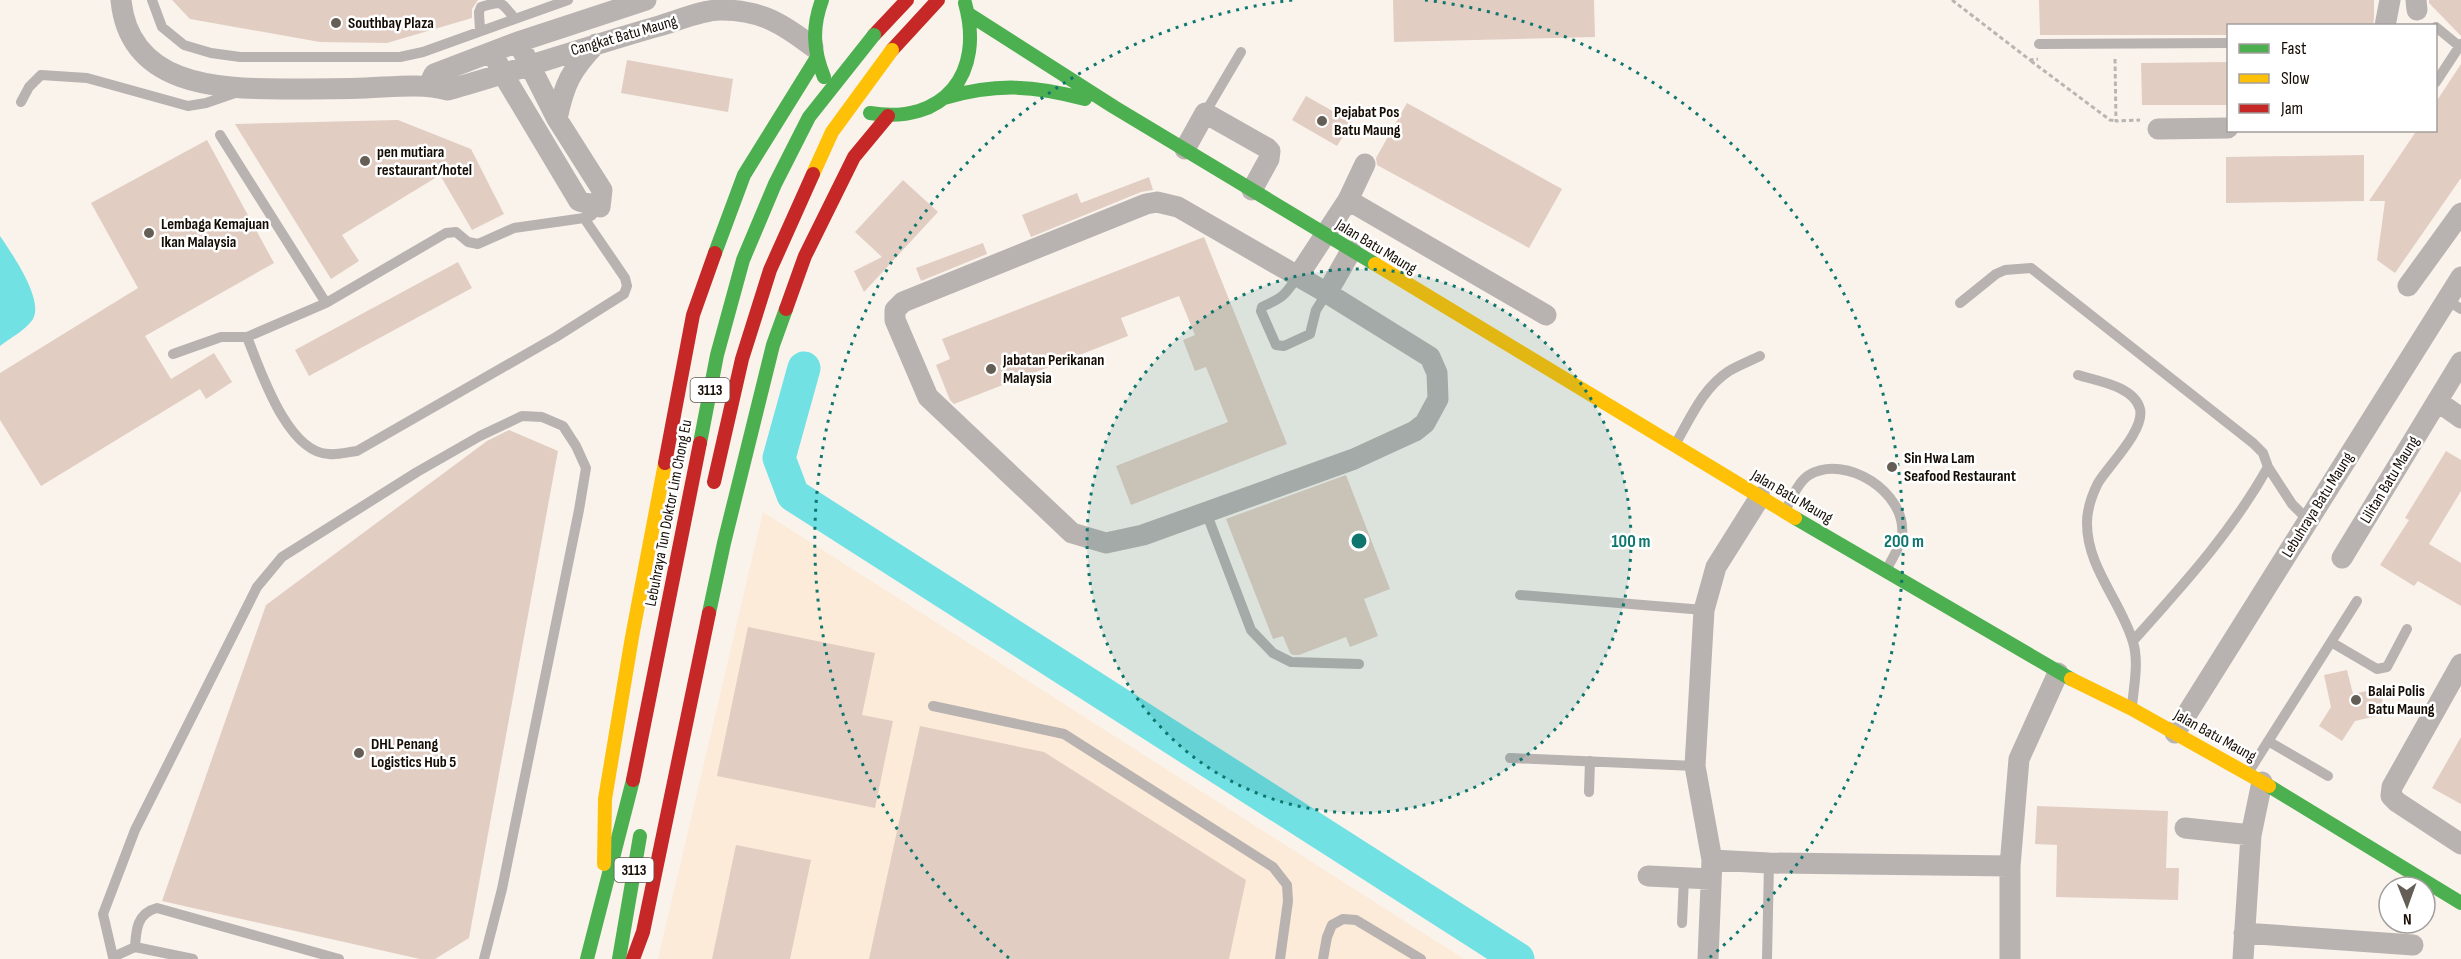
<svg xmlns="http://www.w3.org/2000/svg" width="2461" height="959" viewBox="0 0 2461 959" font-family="'Sofia Sans Condensed',sans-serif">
	<rect width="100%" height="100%" fill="#f9f3ec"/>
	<path fill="#fcebd8" d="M763,512L1464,959H658Z"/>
	<path fill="#71e1e4" d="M0,236C12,254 44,299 33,319C26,330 10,338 0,346Z"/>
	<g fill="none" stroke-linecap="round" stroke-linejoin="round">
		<path stroke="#71e1e4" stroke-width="33" d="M804,368L779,458L793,495L1518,959"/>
	</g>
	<path fill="#e2cdc2" d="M172,0H478L472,9V18L387,43L320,42L190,19Z
		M1393,0H1594L1595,37L1394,42Z
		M2039,0H2374V17L2373,26H2229V35H2040Z
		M2429,0H2461V36L2429,3Z
		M627,60L733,79L728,112L621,93Z
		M2229,62V105H2142L2141,63Z
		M2461,64V178L2395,273L2377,260L2385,201H2369L2417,130H2436V102Z
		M1306,96L1352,122L1337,146L1292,120Z
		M1407,103L1562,189L1529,248L1377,165L1376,158Z
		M398,120L471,149L504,214L472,230L440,175L342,235L359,261L331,279L235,124Z
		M207,140L274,263L145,336L171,379L214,353L232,382L206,399L200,389L41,486L0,420V373L138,288L91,203Z
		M2364,155V201L2226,203V157Z
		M1149,177L1153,190L1141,192L1031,237L1022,215L1077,193L1081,203Z
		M903,180L938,212L864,292L854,271L882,257L855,232Z
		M1204,237L1287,444L1131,505L1116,466L1228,422L1206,367L1195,371L1183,340L1195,335L1179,296L1121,318L1128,336L954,404L950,400L936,365L950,359L942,339Z
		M983,243L987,254L921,281L916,268Z
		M458,262L472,288L309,376L295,350Z
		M509,430L558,451L469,938L435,959H420L162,901L266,605L487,441Z
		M2446,451L2461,460V491L2429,544L2461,563V606L2418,581L2414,586L2380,565L2409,520L2405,518Z
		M1346,475L1390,589L1364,599L1378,636L1350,647L1346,637L1299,655H1293L1290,653L1283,636L1273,639L1226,519Z
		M748,627L875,653L862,715L893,721L875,808L717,776Z
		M2347,670L2353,694L2380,688L2385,714L2355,721L2342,741L2319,726L2331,707L2324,675Z
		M920,726L1044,752L1246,880L1229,959H869Z
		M2461,737V804L2432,788Z
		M2037,806L2168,811L2166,868H2179L2178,900L2056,897L2057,845L2035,844Z
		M736,845L811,860L790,959H712Z"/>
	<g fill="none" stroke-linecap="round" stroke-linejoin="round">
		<path stroke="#b9b5b1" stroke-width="3" stroke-dasharray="4.5 3" stroke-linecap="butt" d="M1952,0L2030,60L2038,59
			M2115,59L2116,121L2140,120
			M2031,61L2110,120L2116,121"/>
		<path stroke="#b8b2b1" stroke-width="10" d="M152,0L162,27L184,45L211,53L240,57H400L423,52L568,0
			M2436,27L2459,46
			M480,31L479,12L481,7C503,0 501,2 515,19
			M2039,44L2228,43
			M2436,82L2461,44
			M21,102L29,87L41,75L87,78L188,106L206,103L238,92
			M1205,113L1241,52
			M220,135L326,303
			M1298,276C1284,296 1284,297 1262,307L1261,311L1276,345L1284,346L1310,334L1316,310L1327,293
			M2447,300L2461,309
			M1960,303L1996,274L2005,270L2031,268L2253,443L2263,453L2268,467C2231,533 2182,586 2133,641
			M247,337C260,369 287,453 329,454C338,455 348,452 357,451L556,337L624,294L627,286L625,278L584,218
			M173,354L221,337H247L326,303L446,233L456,232L468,242L478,244L514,228L584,218L591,216L600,207
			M2078,375C2097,381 2134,386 2140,409C2145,430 2109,465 2098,483C2092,495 2087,509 2087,523C2087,568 2121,601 2133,642C2139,662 2134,685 2132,706
			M1676,443C1691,417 1703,388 1729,371C1739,365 1750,361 1760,356
			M2268,467L2292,504L2309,521
			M1786,509C1792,498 1798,482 1809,475C1846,453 1907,493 1902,535C1901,546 1892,558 1887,569
			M1206,512L1251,630L1273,653L1291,662L1359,664
			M1520,595L1704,610
			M2331,642L2377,669L2387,667L2407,629
			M933,706L1064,734L1273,867L1287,885L1288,901L1280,959
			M2268,741L2328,776
			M1510,758L1695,766
			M2248,773L2357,601
			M1589,792L1590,761
			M1682,923L1684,878
			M135,947C136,930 137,913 157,908L339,959
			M113,957L135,947L193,959
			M115,959L113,957L103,914L135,830L257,587L282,557L417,472L480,436L522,416L542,417L563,426L576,446L586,468L579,510L502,889L484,959
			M1323,959L1327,937L1332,925L1343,919L1356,920L1421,959
			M1767,959L1769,863"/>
		<path stroke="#b8b2b1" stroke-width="21" d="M121,0C129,85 216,89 283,89C310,89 338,89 366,88C393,87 421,83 448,90C519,70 588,46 659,26C677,21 704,9 722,10C761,10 783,24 813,47
			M2416,0L2417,10
			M2385,26L2390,0
			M492,52L503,74L579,201L600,207L602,190L557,119L518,42
			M429,85L434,74L518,42L646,0
			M557,119C564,84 571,70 596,44
			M2158,129L2228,128
			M1185,149L1205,113L1267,148L1270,151L1269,159L1252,190
			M1348,200L1546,315
			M1157,202L1178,207L1327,293L1430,357L1437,373L1438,399L1425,423L1415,431L1354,459L1143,535L1106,543L1072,533L928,397L895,320V310L903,302L1146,204Z
			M1298,276L1348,200L1365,164
			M2408,286L2461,213
			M1327,293L1351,251
			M2437,401L2461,418
			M2342,558L2461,362
			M2461,664L2392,787L2391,796L2397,802L2461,844
			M2175,733L2461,277
			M2185,828L2251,835
			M1712,860L1769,863L2010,866
			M1648,876L1711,879
			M2244,933L2413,945
			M1708,959L1712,860L1695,766L1704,610L1716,567L1760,497
			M2010,959V866L2019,759L2058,673
			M2243,959L2251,835L2262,782"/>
		<path stroke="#4caf50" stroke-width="14" d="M822,0C812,27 813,50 824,77
			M970,15L1114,107L1375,264
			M944,98C996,83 1033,85 1085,99
			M870,113C944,125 985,74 965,3
			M715,253L744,175L816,59
			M1795,518L2071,679
			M709,613L724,543L773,345L786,309
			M2269,786L2461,903
			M587,959L633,780
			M619,959L640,836"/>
		<path stroke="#ffc107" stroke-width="14" d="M1375,264L1795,518
			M2071,679L2132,709L2269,786
			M604,864L605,799L632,637L665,463"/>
		<path stroke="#c62828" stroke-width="14" d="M874,35L907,0
			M892,50L938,0
			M786,309L805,256L854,157L888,116
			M665,463L693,315L715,253
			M633,959L643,932L709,613"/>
		<path stroke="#4caf50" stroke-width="14" d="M700,443L717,355L743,260L775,184L809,117L874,35"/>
		<path stroke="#ffc107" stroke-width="14" d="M813,174L832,132L892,50"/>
		<path stroke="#c62828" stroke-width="14" d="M714,482L742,359L770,270L813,174
			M633,780L700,443"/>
	</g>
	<circle cx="1359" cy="541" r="272" fill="#0f766e" fill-opacity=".12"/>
	<g fill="none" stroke="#0f766e" stroke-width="3" stroke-dasharray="3 6">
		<circle cx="1359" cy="541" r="272"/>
		<path d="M1009 958A545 545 0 0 1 1293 0M1425 0A545 545 0 0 1 1709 958"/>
	</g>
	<g fill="#655e56" stroke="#fff" stroke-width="2">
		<circle cx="336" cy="23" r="6"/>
		<circle cx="1322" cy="121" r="6"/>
		<circle cx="365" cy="161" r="6"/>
		<circle cx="149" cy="233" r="6"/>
		<circle cx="991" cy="369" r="6"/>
		<circle cx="1892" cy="467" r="6"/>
		<circle cx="2356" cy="700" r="6"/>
		<circle cx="359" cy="753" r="6"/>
	</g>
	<g text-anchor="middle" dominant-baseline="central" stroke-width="5" stroke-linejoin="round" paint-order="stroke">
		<g fill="#fff" stroke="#5c5650" stroke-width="1.5">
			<rect x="690.5" y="378" width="39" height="24" rx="4.5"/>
			<rect x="614.5" y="858" width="39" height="24" rx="4.5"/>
		</g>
		<g font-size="15" font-weight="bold" fill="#160d05">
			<text x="710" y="390">3113</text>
			<text x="634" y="870">3113</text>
		</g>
		<g font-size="16" font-weight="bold" fill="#160d05" stroke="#fff" text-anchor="start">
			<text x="348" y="23">Southbay Plaza</text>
			<text x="1334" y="112">Pejabat Pos<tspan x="1334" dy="18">Batu Maung</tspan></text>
			<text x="377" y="152">pen mutiara<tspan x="377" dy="18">restaurant/hotel</tspan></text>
			<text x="161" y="224">Lembaga Kemajuan<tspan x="161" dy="18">Ikan Malaysia</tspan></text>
			<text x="1003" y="360">Jabatan Perikanan<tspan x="1003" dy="18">Malaysia</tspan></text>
			<text x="1904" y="458">Sin Hwa Lam<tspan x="1904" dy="18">Seafood Restaurant</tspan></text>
			<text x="2368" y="691">Balai Polis<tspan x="2368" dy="18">Batu Maung</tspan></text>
			<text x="371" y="744">DHL Penang<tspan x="371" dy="18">Logistics Hub 5</tspan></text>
		</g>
		<g font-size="16" fill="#160d05" stroke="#fff">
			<text transform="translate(624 36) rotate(-16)">Cangkat Batu Maung</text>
			<text transform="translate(1376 247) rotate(31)">Jalan Batu Maung</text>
			<text transform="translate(2390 480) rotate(-59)">Lilitan Batu Maung</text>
			<text transform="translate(1792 497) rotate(30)">Jalan Batu Maung</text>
			<text transform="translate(2318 505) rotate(-58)">Lebuhraya Batu Maung</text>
			<text transform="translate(669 513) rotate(-79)">Lebuhraya Tun Doktor Lim Chong Eu</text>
			<text transform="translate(2215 736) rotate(29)">Jalan Batu Maung</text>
		</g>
	</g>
	<circle cx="1359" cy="541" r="9" fill="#0f766e" stroke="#fff" stroke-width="3"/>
	<g font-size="18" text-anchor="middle" font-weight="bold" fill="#0f766e" stroke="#fff" stroke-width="5" stroke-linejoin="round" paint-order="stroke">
		<text x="1631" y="547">100 m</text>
		<text x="1904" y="547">200 m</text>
	</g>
	<rect x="2227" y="24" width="210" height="108" fill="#ffffff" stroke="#a29e9b" stroke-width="1.5"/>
	<rect x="2239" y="44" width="30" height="9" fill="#4caf50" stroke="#a29e9b" stroke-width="1.5"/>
	<text x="2281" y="54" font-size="18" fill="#160d05">Fast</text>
	<rect x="2239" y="74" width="30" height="9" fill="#ffc107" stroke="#a29e9b" stroke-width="1.5"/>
	<text x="2281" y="84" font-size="18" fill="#160d05">Slow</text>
	<rect x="2239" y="104" width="30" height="9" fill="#c62828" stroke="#a29e9b" stroke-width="1.5"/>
	<text x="2281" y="114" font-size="18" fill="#160d05">Jam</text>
	<g transform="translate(2407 905) rotate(179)"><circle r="28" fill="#ffffff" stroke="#a29e9b" stroke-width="1.5"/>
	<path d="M0-4.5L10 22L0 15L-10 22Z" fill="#655e56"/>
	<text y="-9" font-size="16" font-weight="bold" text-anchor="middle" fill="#160d05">N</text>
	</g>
</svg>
